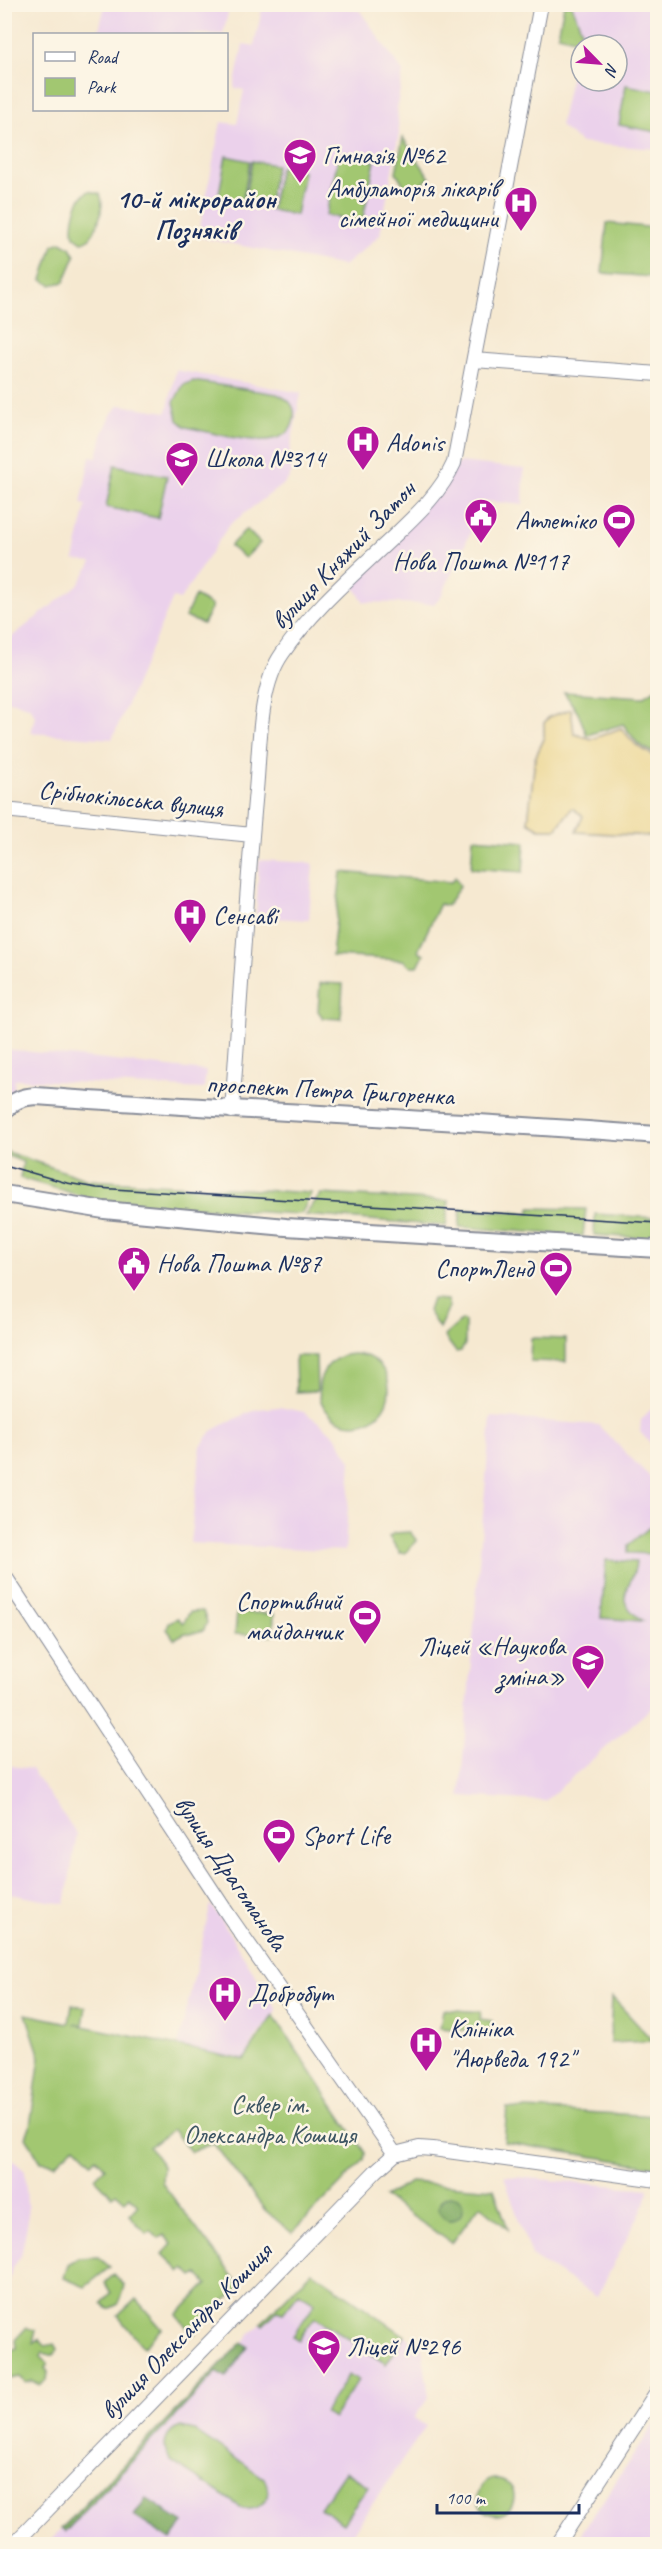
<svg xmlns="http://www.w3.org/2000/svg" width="662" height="2549" viewBox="0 0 662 2549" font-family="Caveat,sans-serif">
	<rect width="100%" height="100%" fill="#fcf5e5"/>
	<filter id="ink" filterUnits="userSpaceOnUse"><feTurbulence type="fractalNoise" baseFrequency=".0167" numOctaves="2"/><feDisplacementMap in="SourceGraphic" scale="12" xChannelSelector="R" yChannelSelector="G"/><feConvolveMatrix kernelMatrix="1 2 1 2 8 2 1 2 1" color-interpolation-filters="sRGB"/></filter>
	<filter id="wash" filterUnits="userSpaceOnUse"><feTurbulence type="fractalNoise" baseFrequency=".008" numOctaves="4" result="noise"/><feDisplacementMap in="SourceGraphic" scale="24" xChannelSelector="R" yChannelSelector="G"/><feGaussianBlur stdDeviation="1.35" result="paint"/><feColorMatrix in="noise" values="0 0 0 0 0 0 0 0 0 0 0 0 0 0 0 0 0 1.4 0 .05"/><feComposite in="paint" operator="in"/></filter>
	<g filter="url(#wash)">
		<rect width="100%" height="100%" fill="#f6e9d1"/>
		<path fill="#ebd1eb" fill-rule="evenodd" d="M105,5V4L230,5L223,34H98Z
			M263,5H331L360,11L403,72L397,106L399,133L380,235L344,266L198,237L221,122L237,124L244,90L234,88L243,44L254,46Z
			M564,5H657V149L581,143L560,126L578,41L558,35ZM581,45H617V81H581Z
			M176,370L301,393L289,455L292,473L286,482L229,525L180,600L173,598L112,739L31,733L35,716L29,706L5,700L4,643L79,584L92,562L74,560L86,505L81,504L90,456L97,457L102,436L112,413L120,405L167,412Z
			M460,462L524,469L523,505L485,501L440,599L433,604L364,602L351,582Z
			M259,860L313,863L309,920L256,917Z
			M5,1049L206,1071L204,1089L15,1079L13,1097L5,1105Z
			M657,1402V1451L640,1432L641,1420Z
			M279,1407L304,1412L320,1423L336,1437L351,1461L345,1551L190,1543L201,1446L212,1431L232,1420L257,1409Z
			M491,1417L598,1425L657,1484V1703L545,1801L460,1796Z
			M5,1765L31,1769L77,1834L65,1904L5,1893Z
			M211,1904L277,2010L256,2037L244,2060L178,2046Z
			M4,2152L25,2171L28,2220L21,2256L14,2266L5,2290Z
			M504,2176L648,2189L646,2201L597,2297L531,2256Z
			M312,2271L422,2348L429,2397L414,2418L426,2426L345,2544H47Z
			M657,2420V2544H574Z"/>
		<path fill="#a2c771" stroke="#5e7b68" stroke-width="1.5" d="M564,5H572L586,42L558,35Z
			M626,85L657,91V132L619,125Z
			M403,138L430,178L408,192L396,172Z
			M339,154L375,161L362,223L326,215Z
			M226,156L250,161L242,204L218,199Z
			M252,161L276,165L268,208L244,204Z
			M280,167L304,172L296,215L271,210Z
			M89,191L100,194C106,206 96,240 82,242L74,236C71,223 76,197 89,191Z
			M607,223L656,228L652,277L602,273Z
			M61,242L70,247L75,256L64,282L51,285L42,280L53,245Z
			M193,381L277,394C288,399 296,405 294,418C290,459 212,432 186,427L178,420L174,402L183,385Z
			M115,465L167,476L158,518L106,507Z
			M246,529L260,543L245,558L230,546Z
			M195,596L212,606L203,624L185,617Z
			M657,688V755L638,744L623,724L587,735L578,713L564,692L643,697Z
			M473,838L525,842L523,872L471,868Z
			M341,872L451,882L455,877L460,886L447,906L440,904L418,951L424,954L418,966H410L403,960L332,956Z
			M320,983L343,984L341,1019L323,1018L318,1011Z
			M5,1151L88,1180L311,1193L302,1213L297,1214L105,1203L20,1178L23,1162L5,1155Z
			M321,1194L449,1201L446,1226L305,1215Z
			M530,1208L586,1209L583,1236L459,1227L461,1209L530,1213Z
			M595,1214L657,1218V1239L594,1235Z
			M432,1299L447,1300L449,1307L439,1328L428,1311Z
			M462,1320L465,1322V1344L461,1351L456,1352L444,1336Z
			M531,1338L566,1339V1362L530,1361Z
			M319 1389a35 35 0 1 1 70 0a35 35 0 1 1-70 0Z
			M295,1356H316L317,1391L296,1392Z
			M650,1527H657V1554L628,1553V1545Z
			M410,1532L417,1541L405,1553H400L389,1537L394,1533Z
			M606,1560L636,1562C634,1590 608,1596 643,1621L601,1618Z
			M203,1611L207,1622L204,1630L190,1634L185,1633L174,1639L167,1629L169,1622L178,1618L183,1623L190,1612Z
			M237,1612L274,1614L273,1636L235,1634Z
			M612,1997L653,2041L610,2043Z
			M72,2005L86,2007L83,2025L74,2024L244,2060L273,2015L365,2153L364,2160L292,2233L265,2210L213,2143L191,2152L173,2130L149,2147L163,2166L162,2183L240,2286L193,2335L177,2315L207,2284L198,2274L193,2277L185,2269L181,2272L163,2254L172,2244L164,2235L159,2239L151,2231L147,2234L129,2215L138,2205L130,2196L125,2201L116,2193L112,2196L95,2178L105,2168L96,2158L92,2162L75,2145L55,2164L41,2162L26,2137L30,2126L40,2057L26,2014L69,2023Z
			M443,2009L481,2012L480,2019L492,2021L491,2032L440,2028Z
			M507,2108L657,2116V2167L504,2142Z
			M411,2182L494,2189L508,2229L480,2205L452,2243L384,2197Z
			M98,2257L110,2267L85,2287L64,2278L68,2264L78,2258Z
			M312,2271L405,2336L386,2364L315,2317L298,2340L293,2336L315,2303L299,2293L283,2313L277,2311L263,2325L261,2323Z
			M114,2274L125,2286L119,2304L108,2309L102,2303L111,2293L105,2283Z
			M136,2299L162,2329L143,2347L118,2316Z
			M26,2328L36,2330L33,2343L40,2339L46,2346L54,2344L57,2349L54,2355H46L43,2352L41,2357L48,2364L45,2368L48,2372L47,2380L40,2385L32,2381L26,2383L20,2377L10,2379L5,2369L10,2365L7,2361L8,2351L17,2348L16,2339Z
			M349,2374L358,2380L333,2418L324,2412Z
			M181,2427L194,2430L264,2478C274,2496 262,2513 242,2508L171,2461C160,2448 165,2432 181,2427Z
			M345,2471L368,2486L343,2523L320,2508Z
			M478 2497a18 18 0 1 1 36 0a18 18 0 1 1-36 0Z"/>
		<path fill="#81ac63" stroke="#4e6e60" stroke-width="1.5" d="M439 2208a12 12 0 1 1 24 0a12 12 0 1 1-24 0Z
			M242,2342L248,2346L226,2378L217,2372L65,2532L61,2529Z
			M146,2498L183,2523L171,2540L134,2516Z"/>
		<path fill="#eeda9e" stroke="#84847e" stroke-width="1.5" d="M571,709L574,734L592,739L621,728L636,745L657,758V825L651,836L576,832L583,816L572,808L556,829H540L528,822L535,758L544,739V723L549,717Z"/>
	</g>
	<g filter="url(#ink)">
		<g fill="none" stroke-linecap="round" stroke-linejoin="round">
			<defs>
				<path id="minor" d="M474,360L658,374
					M4,810L252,835
					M232,1111C240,1004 246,897 256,790C260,750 258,688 282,654C311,611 353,575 391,539C415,516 440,494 454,463L541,4
					M4,1575L229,1916L395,2154
					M14,2544L376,2171L395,2154L419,2148L433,2149L658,2180
					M558,2544L658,2390"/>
				<path id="major" d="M4,1111C14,1100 22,1097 36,1096C243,1112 451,1119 658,1135
					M4,1194L104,1210L286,1227L658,1249"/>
			</defs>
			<use href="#minor" stroke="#888c98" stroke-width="16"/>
			<use href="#major" stroke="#888c98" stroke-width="20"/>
			<use href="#minor" stroke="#fff" stroke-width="14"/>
			<use href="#major" stroke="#fff" stroke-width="16"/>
			<path stroke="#1b2f5e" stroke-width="1.5" d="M4,1165L67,1183L97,1188L658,1223"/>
		</g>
	</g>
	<defs>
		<symbol id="school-pin" viewBox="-11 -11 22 30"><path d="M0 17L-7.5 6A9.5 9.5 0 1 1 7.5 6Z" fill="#b5179e" stroke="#fcf5e5"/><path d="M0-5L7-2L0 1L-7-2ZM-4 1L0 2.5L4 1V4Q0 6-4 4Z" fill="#fff"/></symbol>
		<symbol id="hospital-pin" viewBox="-11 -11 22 30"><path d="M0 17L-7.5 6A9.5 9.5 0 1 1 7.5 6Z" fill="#b5179e" stroke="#fcf5e5"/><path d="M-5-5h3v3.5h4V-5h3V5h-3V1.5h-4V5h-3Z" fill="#fff"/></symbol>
		<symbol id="civic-pin" viewBox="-11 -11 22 30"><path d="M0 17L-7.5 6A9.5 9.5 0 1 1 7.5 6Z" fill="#b5179e" stroke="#fcf5e5"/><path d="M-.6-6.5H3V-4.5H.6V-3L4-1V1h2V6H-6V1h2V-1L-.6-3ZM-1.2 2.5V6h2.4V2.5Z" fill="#fff"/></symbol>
		<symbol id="stadium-pin" viewBox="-11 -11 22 30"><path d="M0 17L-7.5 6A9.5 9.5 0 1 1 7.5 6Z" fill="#b5179e" stroke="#fcf5e5"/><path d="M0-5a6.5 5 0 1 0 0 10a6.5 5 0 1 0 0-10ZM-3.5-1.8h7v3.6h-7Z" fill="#fff"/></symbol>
	</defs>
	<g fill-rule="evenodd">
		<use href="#school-pin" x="281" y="136" width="38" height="52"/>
		<use href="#hospital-pin" x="502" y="184" width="38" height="52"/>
		<use href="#hospital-pin" x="344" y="423" width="38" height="52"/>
		<use href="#school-pin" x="163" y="439" width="38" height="52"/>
		<use href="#civic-pin" x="462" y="496" width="38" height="52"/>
		<use href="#stadium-pin" x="600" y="501" width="38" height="52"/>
		<use href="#hospital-pin" x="171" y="896" width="38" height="52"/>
		<use href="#civic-pin" x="115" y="1244" width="38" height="52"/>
		<use href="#stadium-pin" x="537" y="1249" width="38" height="52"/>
		<use href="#stadium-pin" x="346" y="1597" width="38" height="52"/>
		<use href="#school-pin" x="569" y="1642" width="38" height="52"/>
		<use href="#stadium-pin" x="260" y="1816" width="38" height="52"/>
		<use href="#hospital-pin" x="206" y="1974" width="38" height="52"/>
		<use href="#hospital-pin" x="407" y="2024" width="38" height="52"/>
		<use href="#school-pin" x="305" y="2327" width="38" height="52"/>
	</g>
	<g text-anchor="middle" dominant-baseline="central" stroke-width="5" stroke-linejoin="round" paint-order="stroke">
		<g font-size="26" fill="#1b2f5e" stroke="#fcf5e5" text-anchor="start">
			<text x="323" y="155">Гімназія №62</text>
			<text x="498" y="188" text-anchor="end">Амбулаторія лікарів<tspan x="498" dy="30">сімейної медицини</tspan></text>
			<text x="386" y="442">Adonis</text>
			<text x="205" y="458">Школа №314</text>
			<text x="596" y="520" text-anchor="end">Атлетіко</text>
			<text x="481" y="561" text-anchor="middle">Нова Пошта №117</text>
			<text x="213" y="915">Сенсаві</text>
			<text x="157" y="1263">Нова Пошта №87</text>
			<text x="533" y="1268" text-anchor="end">СпортЛенд</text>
			<text x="342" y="1601" text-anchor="end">Спортивний<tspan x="342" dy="30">майданчик</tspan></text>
			<text x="565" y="1646" text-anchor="end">Ліцей «Наукова<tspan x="565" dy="30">зміна»</tspan></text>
			<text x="302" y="1835">Sport Life</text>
			<text x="248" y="1993">Добробут</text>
			<text x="449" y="2028">Клініка<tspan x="449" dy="30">"Аюрведа 192"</tspan></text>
			<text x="347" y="2346">Ліцей №296</text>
		</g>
		<g font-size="26" fill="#1b2f5e" stroke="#fcf5e5">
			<text transform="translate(343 555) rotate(-46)">вулиця Княжий Затон</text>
			<text transform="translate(131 799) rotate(6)">Срібнокільська вулиця</text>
			<text transform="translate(330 1090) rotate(3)">проспект Петра Григоренка</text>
			<text transform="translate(231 1873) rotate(56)">вулиця Драгоманова</text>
			<text transform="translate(186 2331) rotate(-46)">вулиця Олександра Кошиця</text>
		</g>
		<g font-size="26" fill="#3d5563" stroke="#fcf5e5">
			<text x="270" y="2104">Сквер ім.<tspan x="270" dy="30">Олександра Кошиця</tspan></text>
		</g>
		<g font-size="27" font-weight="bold" fill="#1b2f5e" stroke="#fcf5e5">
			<text x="196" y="199">10-й мікрорайон<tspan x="196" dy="31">Позняків</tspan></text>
		</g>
	</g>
	<rect width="662" height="2549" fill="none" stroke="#fcf5e5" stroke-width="24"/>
	<rect x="33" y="33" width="195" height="78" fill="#fcf5e5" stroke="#a2a6af" stroke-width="1.5"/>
	<rect x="45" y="52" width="30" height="9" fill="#ffffff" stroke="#a2a6af" stroke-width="1.5"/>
	<text x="87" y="63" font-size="18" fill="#1b2f5e">Road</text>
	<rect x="45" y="78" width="30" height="18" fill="#a2c771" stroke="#a2a6af" stroke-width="1.5"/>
	<text x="87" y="93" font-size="18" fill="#1b2f5e">Park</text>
	<g transform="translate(599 63) rotate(115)"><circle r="28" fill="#fcf5e5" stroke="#a2a6af" stroke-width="1.5"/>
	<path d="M0-4.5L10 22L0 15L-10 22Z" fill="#b5179e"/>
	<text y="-9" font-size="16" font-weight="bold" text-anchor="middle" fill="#1b2f5e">N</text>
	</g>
	<path d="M437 2504v9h142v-9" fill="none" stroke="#1b2f5e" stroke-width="3"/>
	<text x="446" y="2504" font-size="18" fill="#1b2f5e" stroke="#fcf5e5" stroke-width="4.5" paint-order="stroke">100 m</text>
</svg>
